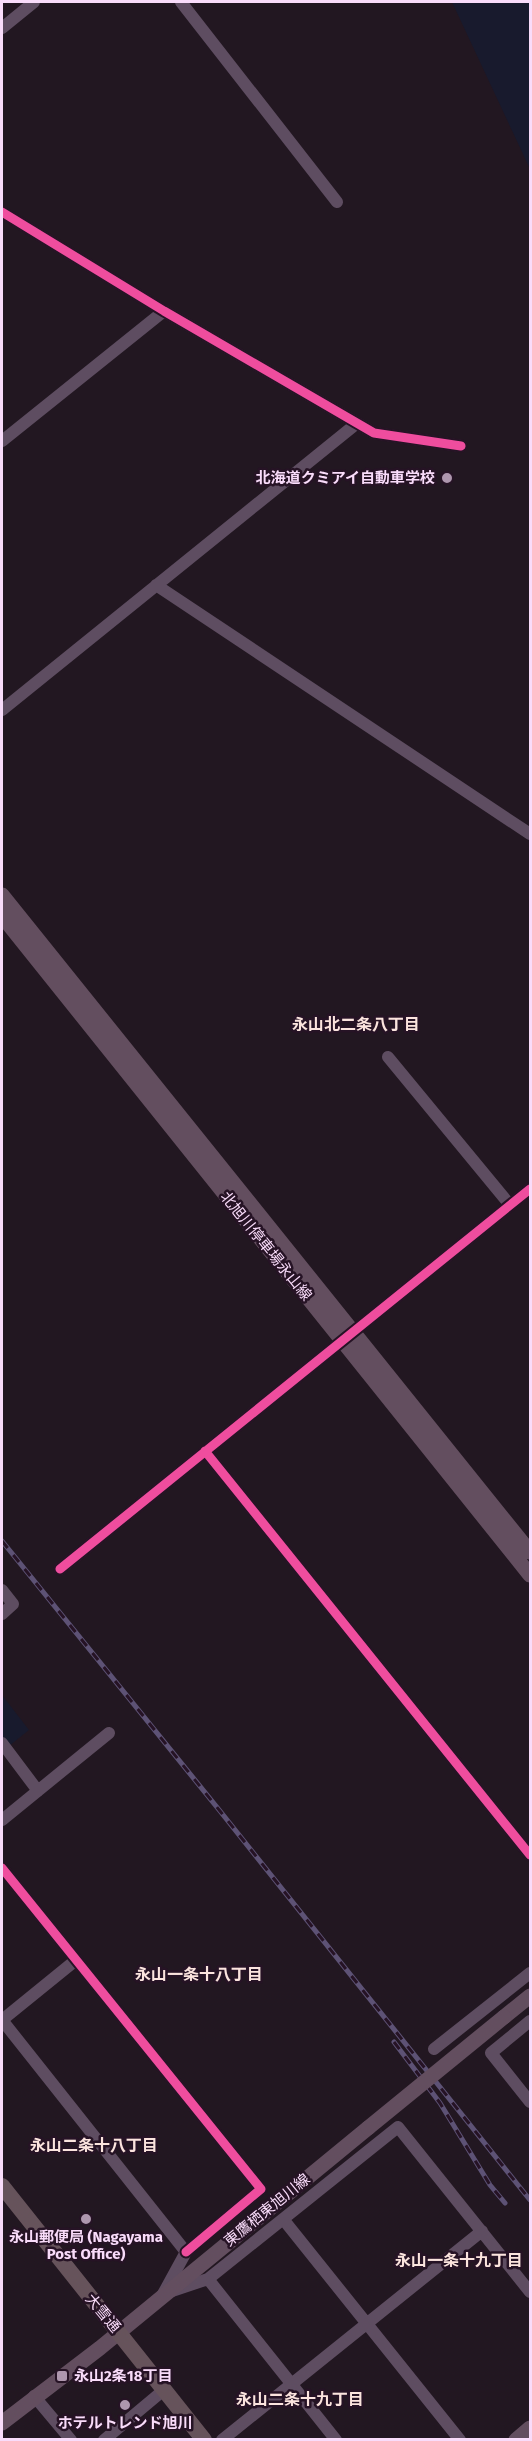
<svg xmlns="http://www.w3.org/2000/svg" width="532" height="2441" viewBox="0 0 532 2441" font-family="'Fira Sans','Noto Sans JP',sans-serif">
	<rect width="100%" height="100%" fill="#221721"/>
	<path fill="#181a2d" d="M452,2H530V169Z
		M2,1695L29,1730L9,1746L2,1736Z"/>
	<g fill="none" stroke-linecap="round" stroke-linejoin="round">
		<path stroke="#5e4d61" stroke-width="12" d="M181,2L337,202
			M2,28L34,2
			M2,212L164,311L374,433L461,446
			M2,441L164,311
			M156,585L530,834
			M2,710L356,424
			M388,1057L510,1205
			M205,1451L530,1855
			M60,1569L530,1189
			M2,1590L13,1604L2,1614
			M2,1743L38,1791
			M2,1820L109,1733
			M2,1868L261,2189L186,2252
			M2,2020L186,2252L163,2294
			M2,2020L76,1960
			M530,2021L491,2053L530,2102
			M434,2049L530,1973
			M283,2219L460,2440
			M208,2279L336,2440
			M172,2291L208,2279L398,2127L530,2292
			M34,2396L71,2440
			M104,2440L165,2389
			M222,2440L482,2231"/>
		<path stroke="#634e5f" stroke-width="15" d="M2,895L530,1552
			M2,916L530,1575
			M504,2017L530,1996
			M2,2423L100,2348L368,2128
			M516,2440L530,2428"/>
		<path stroke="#66535b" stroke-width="16" d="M2,2186L204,2440"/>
		<defs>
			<path id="rail" d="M2,1541L220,1811L530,2200
				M394,2042L440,2103L490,2185L505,2203"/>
		</defs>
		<use href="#rail" stroke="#5d5275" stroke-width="5"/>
		<use href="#rail" stroke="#261325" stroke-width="3" stroke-dasharray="9" stroke-linecap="butt"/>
		<path stroke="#634e5f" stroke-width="15" d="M368,2128L504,2017"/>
		<defs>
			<path id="cycleway" d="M2,212L164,311L374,433L461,446
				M205,1451L530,1855
				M60,1569L530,1189
				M2,1868L261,2189L186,2252"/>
		</defs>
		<use href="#cycleway" stroke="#261325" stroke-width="13"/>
		<use href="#cycleway" stroke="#ef4d9e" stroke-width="9"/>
	</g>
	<g fill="#ae97ae" stroke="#261325" stroke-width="2">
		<circle cx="447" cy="478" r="6"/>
		<circle cx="86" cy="2219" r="6"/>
		<rect x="56" y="2370" width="12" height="12" rx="3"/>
		<circle cx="125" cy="2405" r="6"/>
	</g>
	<g text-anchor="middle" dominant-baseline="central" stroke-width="5" stroke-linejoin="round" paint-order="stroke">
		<g font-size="15" font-weight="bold" fill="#f9dcfa" stroke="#261325">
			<text x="435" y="478" text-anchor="end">北海道クミアイ自動車学校</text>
			<text x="86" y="2237">永山郵便局 (Nagayama<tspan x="86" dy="17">Post Office)</tspan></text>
			<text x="74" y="2376" text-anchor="start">永山2条18丁目</text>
			<text x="125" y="2423">ホテルトレンド旭川</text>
		</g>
		<g font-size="15" fill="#f9dcfa" stroke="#261325">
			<text transform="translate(266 1246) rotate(51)">北旭川停車場永山線</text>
			<text transform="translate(267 2210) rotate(-39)">東鷹栖東旭川線</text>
			<text transform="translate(103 2313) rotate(50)">大雪通</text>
		</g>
		<g font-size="16" font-weight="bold" fill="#fbe4de" stroke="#261325">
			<text x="356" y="1024">永山北二条八丁目</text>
			<text x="199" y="1974">永山一条十八丁目</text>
			<text x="94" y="2145">永山二条十八丁目</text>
			<text x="459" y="2260">永山一条十九丁目</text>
			<text x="300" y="2399">永山二条十九丁目</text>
		</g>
	</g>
	<rect width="532" height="2441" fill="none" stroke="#f9dcfa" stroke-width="6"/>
</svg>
